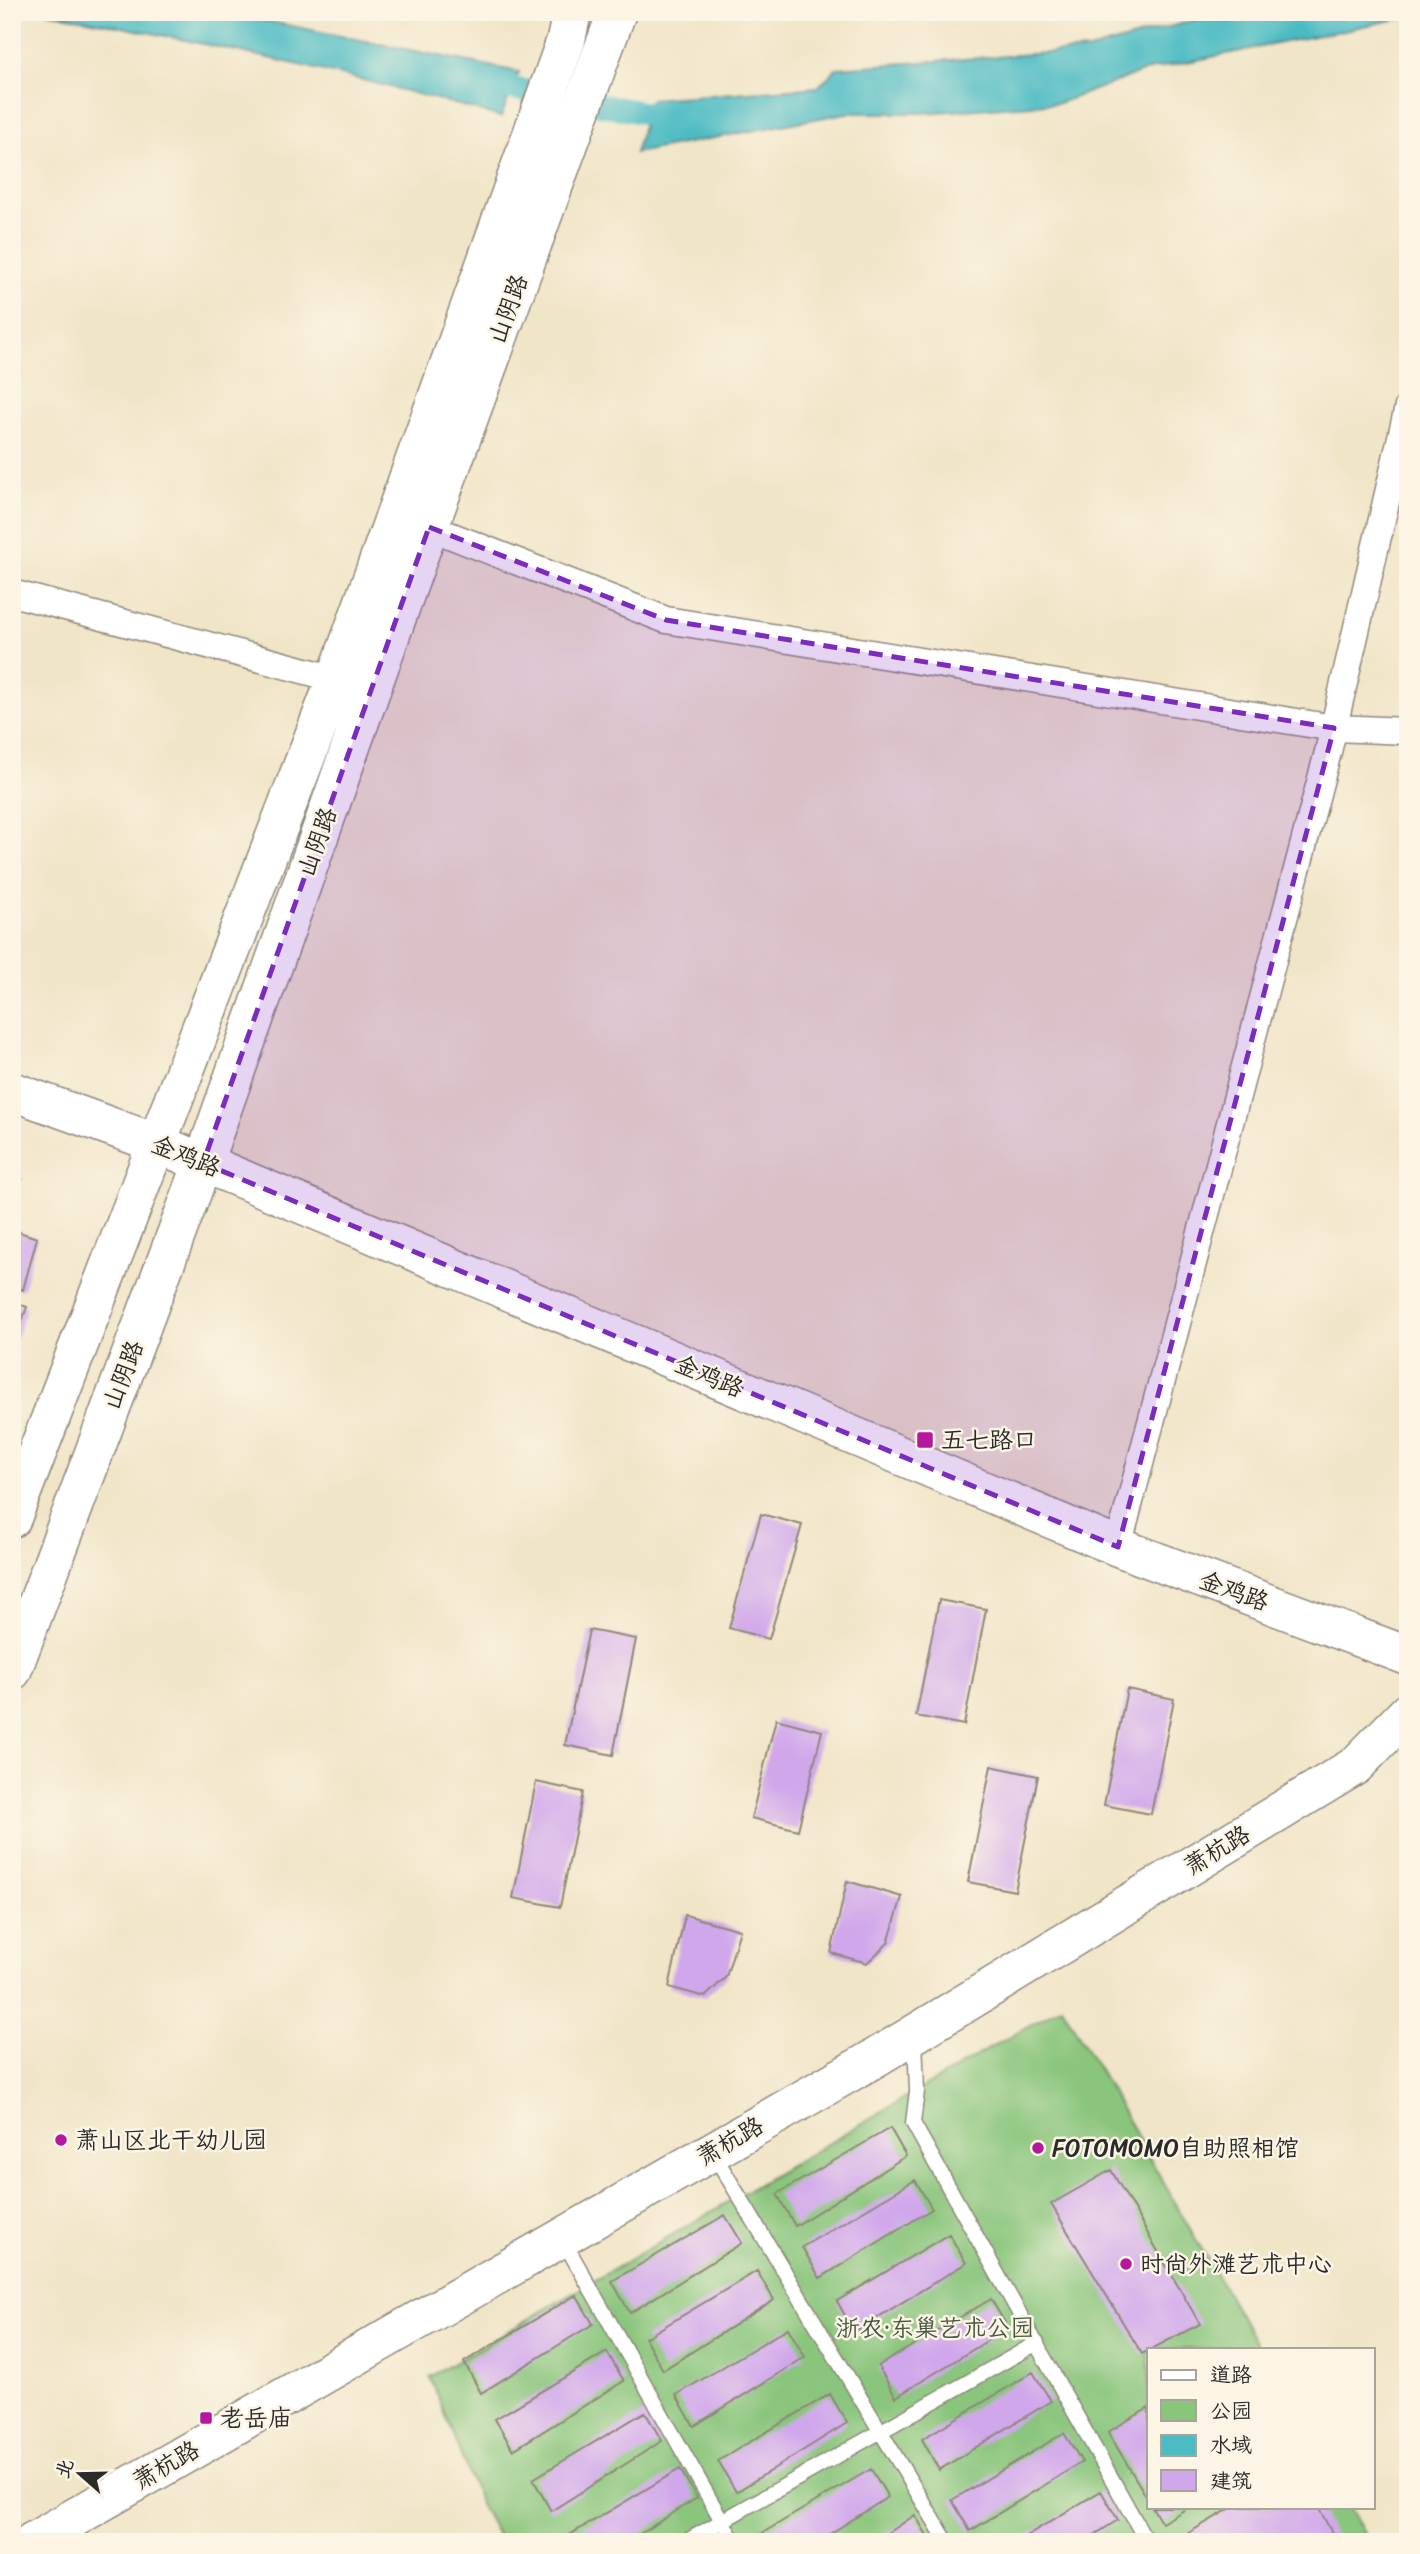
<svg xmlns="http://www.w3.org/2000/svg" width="1420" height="2554" viewBox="0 0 1420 2554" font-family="Sriracha,'LXGW WenKai TC',sans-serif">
	<rect width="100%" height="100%" fill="#fcf5e5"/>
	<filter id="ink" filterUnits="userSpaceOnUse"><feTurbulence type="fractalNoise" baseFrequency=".0143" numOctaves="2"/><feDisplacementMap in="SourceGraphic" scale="14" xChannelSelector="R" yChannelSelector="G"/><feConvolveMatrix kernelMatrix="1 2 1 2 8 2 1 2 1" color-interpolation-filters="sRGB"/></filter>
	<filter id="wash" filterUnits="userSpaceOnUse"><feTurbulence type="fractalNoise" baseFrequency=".00686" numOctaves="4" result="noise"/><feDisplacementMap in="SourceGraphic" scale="28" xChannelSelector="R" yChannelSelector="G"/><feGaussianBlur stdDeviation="1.57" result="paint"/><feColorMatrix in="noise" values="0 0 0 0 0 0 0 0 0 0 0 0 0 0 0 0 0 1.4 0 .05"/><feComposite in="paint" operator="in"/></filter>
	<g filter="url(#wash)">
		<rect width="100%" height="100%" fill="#f1e5c8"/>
		<path fill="#89c57b" stroke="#5a7853" stroke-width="2" d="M1062,2006L1259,2349H1149V2507H1349L1369,2542H501L481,2506L430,2377Z"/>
		<path fill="#4cbbc3" stroke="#3c7377" stroke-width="2" d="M47,12H223L519,72L501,117C352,74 199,42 47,12Z
			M1211,12H1408V17L1148,70L1059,103L923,113H846L635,153L651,99L818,87L837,68L1089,50L1201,18Z"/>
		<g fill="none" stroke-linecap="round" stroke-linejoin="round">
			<path stroke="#4cbbc3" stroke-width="23" d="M484,83L645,113L678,111"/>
		</g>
		<g id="blocks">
			<path fill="#d0a7eb" d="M12,1176L22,1179L12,1195Z
				M12,1227L16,1231L37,1238L23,1290L12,1286Z
				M12,1302L27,1307L13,1347H12Z
				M761,1514L802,1525L769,1639L729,1628Z
				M939,1600L986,1609L964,1725L916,1716Z
				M589,1630L636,1639L613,1755L565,1745Z
				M1127,1689L1174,1699L1151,1814L1104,1805Z
				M776,1719L822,1731L798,1830L751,1818Z
				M991,1766L1038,1776L1015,1891L968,1882Z
				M536,1782L583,1792L560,1907L513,1898Z
				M847,1881L902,1897L888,1943L867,1963L831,1953Z
				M685,1915L740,1930L726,1977L705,1997L669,1987Z
				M890,2128L906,2156L795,2226L777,2194Z
				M1111,2170L1200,2324L1142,2354L1051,2204Z
				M915,2180L932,2209L820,2278L802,2247Z
				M725,2215L742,2243L630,2313L612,2281Z
				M949,2234L966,2263L854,2332L837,2301Z
				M757,2271L774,2300L663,2370L645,2338Z
				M576,2295L593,2324L481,2393L464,2362Z
				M991,2299L1008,2328L896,2397L878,2366Z
				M788,2328L805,2357L694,2426L676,2395Z
				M607,2352L624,2381L513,2450L495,2419Z
				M1033,2372L1051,2401L939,2470L922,2439Z
				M830,2394L847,2423L736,2492L718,2461Z
				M1149,2408V2501L1108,2432Z
				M645,2412L662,2441L551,2511L533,2479Z
				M1064,2433L1082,2462L970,2531L952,2500Z
				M680,2469L697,2498L627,2542H571L568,2536Z
				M871,2469L888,2497L817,2542H763L759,2535Z
				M1101,2491L1118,2520L1083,2542H1016Z
				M1152,2507H1189L1162,2523Z
				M1233,2507H1318L1337,2542H1173Z
				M915,2515L931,2542H875Z"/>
		</g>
	</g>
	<g filter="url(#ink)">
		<use href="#blocks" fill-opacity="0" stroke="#8e887a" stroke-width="2"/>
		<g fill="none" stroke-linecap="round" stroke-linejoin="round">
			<defs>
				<path id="service" d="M915,2037L917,2091L913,2123L1147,2542
					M713,2153L947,2542
					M562,2238L734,2542
					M685,2542L1037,2343"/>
				<path id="minor" d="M429,527L666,620L1334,728L1408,731
					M12,593L336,679
					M1118,1547L1328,752L1408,407"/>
				<path id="secondary" d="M12,1091L156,1143L1118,1547L1408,1656
					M12,1518L336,679L566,40L572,12
					M12,1671L203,1163L429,527L617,12"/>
				<path id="primary" d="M32,2542L875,2058L1355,1766L1408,1712"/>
			</defs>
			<use href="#service" stroke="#8e887a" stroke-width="17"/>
			<use href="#minor" stroke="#8e887a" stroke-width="29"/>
			<use href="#secondary" stroke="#8e887a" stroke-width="41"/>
			<use href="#primary" stroke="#8e887a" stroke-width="41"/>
			<use href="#service" stroke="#fff" stroke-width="14"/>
			<use href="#minor" stroke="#fff" stroke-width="26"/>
			<use href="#secondary" stroke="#fff" stroke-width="38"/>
			<use href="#primary" stroke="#fff" stroke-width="38"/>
		</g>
	</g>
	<path fill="#7b2cbf" fill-opacity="0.2" stroke="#7b2cbf" stroke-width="5" stroke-dasharray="14 9" stroke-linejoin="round" d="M429,527L666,620L1334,728L1118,1547L203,1163Z"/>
	<g fill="#b5179e" stroke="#fcf5e5" stroke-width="2.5">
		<rect x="916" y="1431" width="18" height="18" rx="3.5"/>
		<circle cx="61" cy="2140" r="7"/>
		<circle cx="1038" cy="2148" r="7"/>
		<circle cx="1126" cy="2264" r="7"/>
		<rect x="199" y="2411" width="14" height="14" rx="3.5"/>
	</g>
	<g text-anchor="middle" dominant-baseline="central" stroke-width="5" stroke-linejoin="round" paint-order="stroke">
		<g font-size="24" fill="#2b2b2b" stroke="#fcf5e5">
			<text transform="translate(508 309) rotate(-70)">山阴路</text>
			<text transform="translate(317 842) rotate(-70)">山阴路</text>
			<text transform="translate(186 1156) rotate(22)">金鸡路</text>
			<text transform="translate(123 1375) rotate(-69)">山阴路</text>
			<text transform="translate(709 1376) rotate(23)">金鸡路</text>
			<text transform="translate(1234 1591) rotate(20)">金鸡路</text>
			<text transform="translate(1217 1850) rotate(-31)">萧杭路</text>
			<text transform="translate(730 2141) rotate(-30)">萧杭路</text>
			<text transform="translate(166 2465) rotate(-30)">萧杭路</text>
		</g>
		<g font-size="24" fill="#2b2b2b" stroke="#fcf5e5" text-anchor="start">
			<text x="941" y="1440">五七路口</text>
			<text x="75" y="2140">萧山区北干幼儿园</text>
			<text x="1052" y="2148">FOTOMOMO自助照相馆</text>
			<text x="1140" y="2264">时尚外滩艺术中心</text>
			<text x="220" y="2418">老岳庙</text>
		</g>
		<g font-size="24" fill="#475943" stroke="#fcf5e5">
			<text x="935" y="2328">浙农·东巢艺术公园</text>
		</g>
	</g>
	<rect width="1420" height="2554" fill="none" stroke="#fcf5e5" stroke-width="42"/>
	<rect x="1147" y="2348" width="228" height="161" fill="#fcf5e5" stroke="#a8a49b" stroke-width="2"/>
	<rect x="1161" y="2370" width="35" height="10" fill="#ffffff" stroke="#a8a49b" stroke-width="2"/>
	<text x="1210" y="2382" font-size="21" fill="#2b2b2b">道路</text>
	<rect x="1161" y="2400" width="35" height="21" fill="#89c57b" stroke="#a8a49b" stroke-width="2"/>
	<text x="1210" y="2418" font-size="21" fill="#2b2b2b">公园</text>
	<rect x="1161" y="2435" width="35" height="21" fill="#4cbbc3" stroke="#a8a49b" stroke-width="2"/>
	<text x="1210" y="2452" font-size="21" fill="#2b2b2b">水域</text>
	<rect x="1161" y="2470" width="35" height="21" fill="#d0a7eb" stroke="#a8a49b" stroke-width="2"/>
	<text x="1210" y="2488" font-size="21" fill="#2b2b2b">建筑</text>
	<g transform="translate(80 2474) rotate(290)" stroke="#fcf5e5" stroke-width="5" paint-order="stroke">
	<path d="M0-5L12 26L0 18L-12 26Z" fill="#2b2b2b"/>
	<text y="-10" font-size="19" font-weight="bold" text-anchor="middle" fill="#2b2b2b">北</text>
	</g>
</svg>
